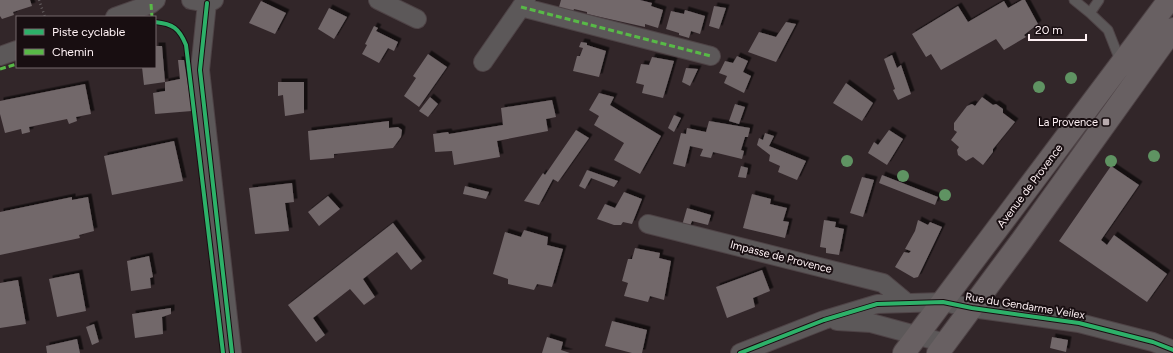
<svg xmlns="http://www.w3.org/2000/svg" width="1173" height="353" viewBox="0 0 1173 353" font-family="Figtree,sans-serif">
	<defs>
		<filter id="shadow"><feDropShadow dx="3.5" dy="-3.5" stdDeviation="0" flood-color="#0009"/></filter>
	</defs>
	<rect width="100%" height="100%" fill="#322629"/>
	<path fill="#72676a" filter="url(#shadow)" d="M0,0H30L32,6L13,12L14,15L2,19L0,16Z
		M561,0H640L652,3L651,6L663,10L658,28L645,24V27L587,14V12L574,9L573,12L559,7Z
		M1022,0H1025L1038,24L1024,35L1026,37L1004,50L996,39L941,70L931,54L926,57L912,34L958,6L968,22L1004,1L1008,8Z
		M261,1L286,13L275,34L249,23Z
		M714,6L726,8L719,29L709,26Z
		M329,8L347,17L334,39L318,29Z
		M685,10L705,16L700,34L691,31L689,38L679,35V33L666,29L671,11L684,14Z
		M786,22L796,24L776,62L748,52L759,32L776,37Z
		M374,26L378,28L376,31L398,42L394,51L388,48L379,63L362,54L367,45L365,44Z
		M581,42L587,43V45L606,51L599,77L573,71L577,56H580L583,48L579,47Z
		M155,46H162L165,82L144,85L142,67H155Z
		M428,54L447,67L419,107L404,96L416,78L413,76Z
		M892,55L897,68L901,65L911,94L898,100L893,90L895,89L884,59Z
		M737,56L748,61L743,72L751,76L744,93L724,83L727,76L719,73L725,61L733,63Z
		M652,57L674,61L663,98L642,93L644,85L636,83L641,64L649,65Z
		M178,60H184L192,111L155,114L153,93L165,91V82L180,79Z
		M686,68L698,69L690,86L682,82Z
		M278,82H304V113L285,116L283,95L278,96Z
		M846,83L873,103L862,121L833,103Z
		M85,84L91,114L76,117L77,121L69,124L67,119L29,127L30,132L22,134L21,129L5,133L0,114V101Z
		M599,93L614,97L610,105L661,136L640,174L614,160L624,143L594,125L599,116L589,110Z
		M430,97L438,104L428,117L419,111Z
		M982,97L993,105L996,104L1003,109V113L1015,122L993,149V152L983,165L973,157L966,161L958,155L957,150L959,147L951,140L957,132L954,130V123L967,106L972,104L975,106Z
		M552,100L556,117L546,119L548,131L497,141L500,157L454,165L452,151L435,152L433,134L448,132L449,134L503,125L501,108Z
		M735,104L745,107L739,124L729,121Z
		M674,115L681,118L674,132L668,128Z
		M389,121V128L398,127L402,130L401,137L393,148L334,154V158L310,160L308,131Z
		M709,121L750,128L748,137H745L741,150L744,151L742,159L713,152L711,158L700,156L703,149L690,146L685,167L673,164L681,133L686,134L687,128L706,132Z
		M576,130L589,138L558,182L553,179L539,205L524,201L543,173L545,175Z
		M889,130L903,139L887,165L868,153L874,142L878,145Z
		M765,133L774,136L769,146L806,161L797,180L778,172L780,166L769,161L770,155L757,145L759,138L763,140Z
		M174,141L183,181L112,195L104,156Z
		M741,166L748,168L746,178L738,177Z
		M1111,166L1139,185L1101,240L1107,245L1114,235L1167,274L1147,302L1059,241Z
		M587,170L618,181L614,187L591,178L585,189L579,186Z
		M882,175L938,197L935,205L879,183Z
		M862,177L874,180L863,217L850,213Z
		M292,183L294,202L285,203L289,231L255,234L249,188Z
		M465,186L489,192L486,199L463,194Z
		M624,192L642,199L632,224L623,222L621,225H614L597,219L605,204L615,208Z
		M752,194L771,199L770,204L787,208L783,221L789,222L785,238L743,228Z
		M328,196L340,209L319,226L308,212Z
		M72,197V200L88,197L94,231L79,235L80,238L0,255V212Z
		M687,208L711,215L708,225L692,221L688,231L681,229Z
		M824,220L836,222L835,227L844,229L839,255L826,253V248L820,247Z
		M918,220L928,225L930,222L942,227L918,277L914,278L895,267L904,252L909,253L911,251L905,249L915,231Z
		M393,223L422,261L411,270L397,252L363,279L375,297L364,305L350,289L313,318L325,335L316,342L288,305Z
		M524,230L548,237L547,245L563,249L552,287L537,284L534,290L508,284V279L493,274L505,232L521,237Z
		M635,248L660,253L659,258L671,261L664,300L650,296L648,302L624,296L628,283L622,281L628,259H632Z
		M149,256L153,277L150,278L151,288L131,291L127,261Z
		M762,270L770,291L753,298L755,307L727,318L716,287Z
		M79,273L86,311L57,317L49,279Z
		M18,280L26,324L0,328V283Z
		M171,308V314L162,317L163,334L135,338L132,314Z
		M612,321L647,330L642,353H632L605,346Z
		M94,324L99,342L92,345L86,327Z
		M547,337L563,342L561,350L570,353H542Z
		M1052,337L1068,340L1066,352L1050,348Z
		M77,339L80,353H47L46,346Z"/>
	<g fill="none" stroke-linecap="round" stroke-linejoin="round">
		<defs>
			<path id="service" d="M1074,0L1090,13
				M1099,0L1090,13L1108,30L1121,63"/>
			<path id="minor" d="M191,0L207,3L214,0
				M378,0L417,19
				M207,3L200,70L232,353
				M521,7L711,56
				M115,17L151,4L156,0
				M0,56L17,50
				M483,62L526,0
				M648,224L883,283L907,303
				M837,321L871,323L945,343
				M740,353L824,320L877,304L943,302L972,308L1079,323L1153,342L1173,350"/>
			<path id="primary" d="M904,353L1169,0
				M938,353L1022,240L1173,29"/>
		</defs>
		<use href="#service" stroke="#4e4346" stroke-width="11"/>
		<use href="#minor" stroke="#4e4346" stroke-width="20"/>
		<use href="#primary" stroke="#4e4346" stroke-width="24"/>
		<path stroke="#676162" stroke-width="2.5" stroke-dasharray="1 3" stroke-linecap="butt" d="M39,0L45,17"/>
		<use href="#service" stroke="#5c5859" stroke-width="9"/>
		<use href="#minor" stroke="#5c5859" stroke-width="18"/>
		<use href="#primary" stroke="#686062" stroke-width="22"/>
		<path stroke="#58b947" stroke-width="3" stroke-dasharray="6 3" stroke-linecap="butt" d="M151,4L152,17
			M521,7L711,56
			M0,69L17,64"/>
		<defs>
			<path id="cycleway" d="M207,3L200,70L232,353
				M155,22C173,24 179,28 186,45L223,353
				M740,353L824,320L877,304L943,302L972,308L1079,323L1153,342L1173,350"/>
		</defs>
		<use href="#cycleway" stroke="#180e11" stroke-width="6"/>
		<use href="#cycleway" stroke="#2db169" stroke-width="4"/>
	</g>
	<g fill="#5f9362">
		<circle cx="1071" cy="78" r="6"/>
		<circle cx="1039" cy="87" r="6"/>
		<circle cx="1154" cy="156" r="6"/>
		<circle cx="847" cy="161" r="6"/>
		<circle cx="1111" cy="161" r="6"/>
		<circle cx="903" cy="176" r="6"/>
		<circle cx="945" cy="195" r="6"/>
	</g>
	<rect fill="#b7aaad" stroke="#180e11" stroke-width="1.5" x="1102" y="118" width="8" height="8" rx="2"/>
	<g text-anchor="middle" dominant-baseline="central" stroke-width="4" stroke-linejoin="round" paint-order="stroke">
		<g font-size="11" fill="#fef1f4" stroke="#180e11" text-anchor="end">
			<text x="1098" y="122">La Provence</text>
		</g>
		<g font-size="11" fill="#fef1f4" stroke="#180e11">
			<text transform="translate(1030 186) rotate(-53)">Avenue de Provence</text>
			<text transform="translate(781 257) rotate(14)">Impasse de Provence</text>
			<text transform="translate(1025 306) rotate(9)">Rue du Gendarme Veilex</text>
		</g>
	</g>
	<rect x="16" y="16" width="140" height="52" fill="#180e11" stroke="#74696c"/>
	<rect x="24" y="29" width="20" height="6" fill="#2db169" stroke="#74696c"/>
	<text x="52" y="36" font-size="12" fill="#fef1f4">Piste cyclable</text>
	<rect x="24" y="49" width="20" height="6" fill="#58b947" stroke="#74696c"/>
	<text x="52" y="56" font-size="12" fill="#fef1f4">Chemin</text>
	<path d="M1029 34v6h57v-6" fill="none" stroke="#fef1f4" stroke-width="2"/>
	<text x="1035" y="34" font-size="12" fill="#fef1f4" stroke="#180e11" stroke-width="3" paint-order="stroke">20 m</text>
</svg>
